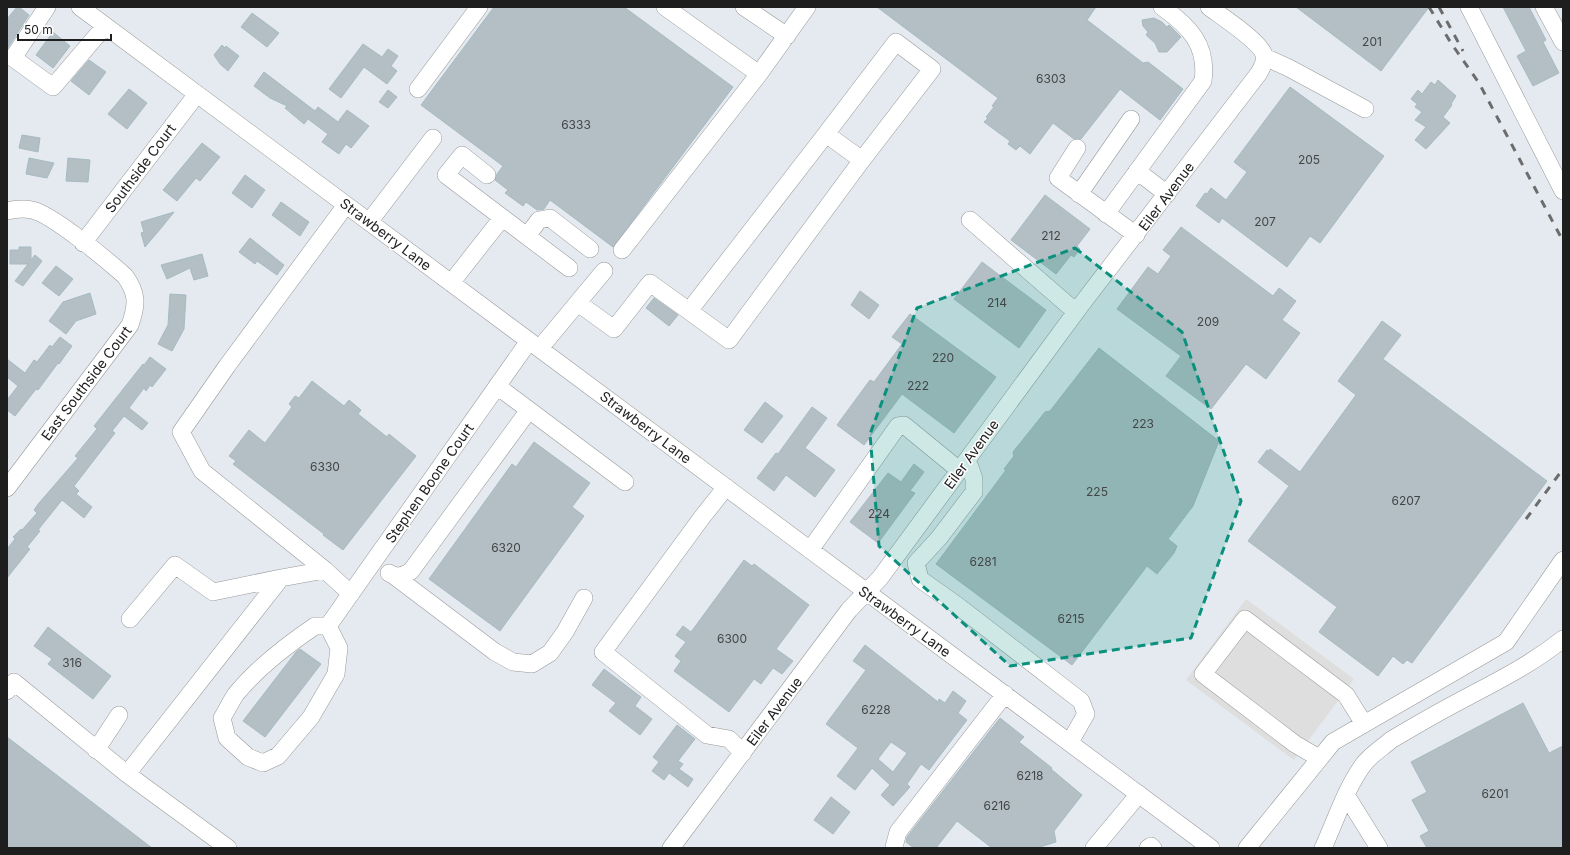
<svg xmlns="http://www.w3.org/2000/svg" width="1570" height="855" viewBox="0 0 1570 855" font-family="Inter,sans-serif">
	<rect width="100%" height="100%" fill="#e4eaf0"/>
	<path fill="#dedede" d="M1246,599L1354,679L1294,760L1186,680Z"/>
	<path fill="#b3bfc4" stroke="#a6bac2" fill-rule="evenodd" d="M17,7H19L29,15L7,49V19Z
		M494,7H624L733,87L613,247L550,200L544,209L537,210L526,202L523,206L505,193L508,190L495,180L497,174L503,166L421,105Z
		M877,7H1096L1087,20L1143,63L1148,62L1183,89L1160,120L1120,89L1081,139H1074L1053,123L1030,154L1020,146L1016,150L1008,144L1010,141L984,122L988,118L986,117L994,107L992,106L998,98Z
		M1296,7H1429L1381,71Z
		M1503,7H1529L1546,40L1543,42L1559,73L1533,86L1517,56L1526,51Z
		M252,13L279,33L267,47L241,27Z
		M1154,18L1162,22L1167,27L1169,25L1181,37L1167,52H1159L1155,43L1146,35L1148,32L1143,26L1142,20Z
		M53,32L70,46L53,68L36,55Z
		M363,44L382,57L388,49L398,56L391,66L397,71L387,84L364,67L341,98L329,89Z
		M222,45L225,48L226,46L239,56L228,71L220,64L214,55Z
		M89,60L106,72L89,95L71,81Z
		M264,72L315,111L318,107L338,122L347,110L369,126L351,148L346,144L339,154L322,142L328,134L308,119L304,124L285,108L287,106L270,98L254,86Z
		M1438,80L1456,96L1451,104L1452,105L1443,117L1450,123L1426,149L1415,140L1426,127L1415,120L1422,112L1415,107L1417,104L1411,99L1418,90L1422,94L1431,82L1435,85Z
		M1290,87L1384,156L1320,243L1310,236L1287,267L1222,218L1219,223L1196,206L1205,193L1207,194L1211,188L1226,200L1247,172L1234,162Z
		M129,89L147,103L127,129L108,114Z
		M388,90L397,97L388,108L379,102Z
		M22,135L40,138L38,152L19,148Z
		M202,143L220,157L200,181L196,178L177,201L163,190Z
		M29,158L54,163L47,178L26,174Z
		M68,158L90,160L88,182L66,181Z
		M245,175L265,190L252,208L232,193Z
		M1045,195L1090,229L1077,246L1080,249L1074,257L1071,255L1056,274L1011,240Z
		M281,202L309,222L300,236L272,215Z
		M174,212L162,227L145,247L141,233L144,232L141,222Z
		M1181,227L1273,296L1279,288L1296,301L1282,320L1300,333L1266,379L1246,364L1211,409L1166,376L1181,356L1117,309L1148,267L1158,274L1171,256L1163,250Z
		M250,238L284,265L277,275L257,261L255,264L239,252Z
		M19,247H31V260L35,255L42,261L23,286L15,281L28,264H10V250H19Z
		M202,254L208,276L194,280L190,268L167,279L161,265Z
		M982,262L1046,310L1019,348L954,299Z
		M56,266L73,279L59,296L42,283Z
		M860,291L879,305L869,319L851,305Z
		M90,293L96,314L76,321L66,334L49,321L63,302Z
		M170,294L186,295L184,329L172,351L158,344L168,325Z
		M654,298L678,315L669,326L646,308Z
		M910,314L996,377L954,433L902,394L864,445L837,425L870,380L874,382L902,344L892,337Z
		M1382,321L1401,335L1383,359L1547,481L1412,663L1407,660L1403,664L1393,656L1378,676L1319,632L1337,607L1248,541L1289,486L1258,462L1267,450L1269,451L1270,449L1300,472L1356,395L1338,381Z
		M60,337L72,346L59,364L58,363L38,390L36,389L15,416L7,410V400L18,386L7,377V359L25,373L34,360L37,362L50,345L52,347Z
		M1099,348L1219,441L1193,506L1168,539L1177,546L1174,553L1157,574L1147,566L1072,665L936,564L1006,470L1004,469L1014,456L1013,452L1045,412L1050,411Z
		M150,357L166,369L152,387L150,385L146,391L144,388L129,408L148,423L142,430L124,416L112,431L115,433L74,486L79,491L76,494L92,507L84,518L62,500L38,530L40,531L27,547L30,549L7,578V549L15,539L13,537L21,529L22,530L37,513L34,510L39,503L78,458L75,456L97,429L94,426L143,364L144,365Z
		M312,381L344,406L349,400L361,410L358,414L387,437L389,434L416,456L343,550L323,535L324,534L233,464L236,461L229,456L249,430L265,443L292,407L289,404L295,396L299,398Z
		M765,402L783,416L762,443L744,430Z
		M812,407L827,418L805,448L835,470L815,497L786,475L774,491L757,478L776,453L778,454Z
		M534,442L590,483L572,507L584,516L500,631L429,579L512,464L516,467Z
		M914,464L924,472L910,491L915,493L878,543L850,522L888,473L901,482Z
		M744,560L752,566L754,564L809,605L776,649L793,661L782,674L773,668L761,684L754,679L729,712L674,671L681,661L675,656L686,642L676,635L683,626L691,632Z
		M48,627L111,676L93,699L48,664L52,659L34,646Z
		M865,645L938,702L939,699L945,703L953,691L966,701L958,713L967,720L929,770L921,764L907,784L910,787L893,806L881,795L890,785L872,768L855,790L837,776L858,748L826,724L866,670L853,661ZM891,742L907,753L893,772L878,759Z
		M300,649L321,664L265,737L243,721L296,652Z
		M604,669L641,697L635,706L652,719L640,735L609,711L616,703L592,685Z
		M1523,703L1549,753L1563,746V848H1427L1420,836L1429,831L1412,800L1427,792L1411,762Z
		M1000,718L1024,737L1019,742L1052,768L1051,769L1082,795L1054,831L1056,842L1043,846L1041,848H992L957,821L936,848H914L906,842L907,837Z
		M677,725L695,739L678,761L683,764L679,769L693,779L688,787L669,773L664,780L652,771L659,762L653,757Z
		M7,737L152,848H7Z
		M831,797L850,812L833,834L814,820Z"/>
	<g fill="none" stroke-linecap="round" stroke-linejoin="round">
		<defs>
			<path id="minor" d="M47,7L13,58L53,87L105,26
				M80,7L1211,848
				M744,7L787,36
				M1469,7L1563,191
				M1544,7L1563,42
				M1265,57L1289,68L1365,109
				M759,74L807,7
				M418,89L479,7
				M826,134L896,42L932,69L862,160
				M1077,148L1058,178L1136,235
				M1137,171L1167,194
				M487,175L462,155L446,175L569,268
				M1079,194L1131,119
				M346,205L227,366L181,432L202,471L325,570L351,594
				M7,211C15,209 23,208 32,210C52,214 108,261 125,276C138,294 137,305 130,325L7,488
				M1106,214L1203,81C1208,45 1189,26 1162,7
				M970,220L1076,312
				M369,222L433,138
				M527,236L539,220L550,218L590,249
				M83,243L197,94
				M622,250L759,74L665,7
				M451,283L502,218
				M578,303L614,329L650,283L689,311L826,134L862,160L729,340L689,311
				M540,348L604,271
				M497,386L625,482
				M966,462L970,467L974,479V492L939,538L916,563L920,579L958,606L1081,701L1086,714L1070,742
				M726,487L703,516L603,652L707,735L729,739L743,753
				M810,550L898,426L904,425L959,470
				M389,573C397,578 403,576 411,571L529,410
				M393,575L495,652L513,662L532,664L550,653L565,632L584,598
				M130,619L175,565L213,592L281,578
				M315,626H328L339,648L336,674L311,717L278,756L263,763L248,757L227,738L222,718C227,710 231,701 236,694C258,667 287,645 315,626Z
				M328,626L529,341
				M7,691L14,682L127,774L228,848
				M96,750L119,715
				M1319,758L1295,744L1203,674L1245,619L1346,695L1364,724
				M127,774L281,578L325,570
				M1346,795L1379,848
				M894,847L898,832L1005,694
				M671,848L849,610L880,578L1081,305L1259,73C1262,67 1266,61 1264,55C1261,42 1221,16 1209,7
				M1094,848L1139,794
				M1148,848L1151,846L1153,848
				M1247,848L1333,742L1506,642L1563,560
				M1323,848C1336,820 1345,790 1363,765C1370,755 1382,748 1391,740C1413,727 1435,714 1458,702C1495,682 1529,666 1563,639"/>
		</defs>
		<use href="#minor" stroke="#989898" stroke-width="18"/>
		<use href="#minor" stroke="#fff" stroke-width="17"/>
		<path stroke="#6c6c6c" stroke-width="3" stroke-dasharray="8 8" stroke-linecap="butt" d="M1429,7L1451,43L1479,83L1563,241
			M1439,7L1463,51
			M1526,519L1563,469"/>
	</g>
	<path fill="#0a907c" fill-opacity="0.2" stroke="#0a907c" stroke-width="3" stroke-dasharray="8 5" stroke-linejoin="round" d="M1075,248L1182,332L1241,501L1191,638L1010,666L879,546L870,434L917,308Z"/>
	<g text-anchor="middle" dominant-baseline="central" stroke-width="3" stroke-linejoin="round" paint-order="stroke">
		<g font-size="12" fill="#434648">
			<text x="1372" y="41">201</text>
			<text x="1051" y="78">6303</text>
			<text x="576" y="124">6333</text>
			<text x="1309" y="159">205</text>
			<text x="1265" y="221">207</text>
			<text x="1051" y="235">212</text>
			<text x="997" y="302">214</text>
			<text x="1208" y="321">209</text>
			<text x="943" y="357">220</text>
			<text x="918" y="385">222</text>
			<text x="1143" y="423">223</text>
			<text x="325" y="466">6330</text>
			<text x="1097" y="491">225</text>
			<text x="1406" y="500">6207</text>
			<text x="879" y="513">224</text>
			<text x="506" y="547">6320</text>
			<text x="983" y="561">6281</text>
			<text x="1071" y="618">6215</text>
			<text x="732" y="638">6300</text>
			<text x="72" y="662">316</text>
			<text x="876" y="709">6228</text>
			<text x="1030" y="775">6218</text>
			<text x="1495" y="793">6201</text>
			<text x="997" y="805">6216</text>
		</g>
		<g font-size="14" fill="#1e1e1e" stroke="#fff">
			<text transform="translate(140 168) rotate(-53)">Southside Court</text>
			<text transform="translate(1166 196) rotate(-53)">Eiler Avenue</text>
			<text transform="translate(386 234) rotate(37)">Strawberry Lane</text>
			<text transform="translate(86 383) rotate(-53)">East Southside Court</text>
			<text transform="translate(646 427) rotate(37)">Strawberry Lane</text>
			<text transform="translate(971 454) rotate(-54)">Eiler Avenue</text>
			<text transform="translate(429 483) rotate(-55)">Stephen Boone Court</text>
			<text transform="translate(905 621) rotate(36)">Strawberry Lane</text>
			<text transform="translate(774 711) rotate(-53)">Eiler Avenue</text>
		</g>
	</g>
	<rect width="1570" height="855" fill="none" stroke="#1e1e1e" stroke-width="16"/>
	<path d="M18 34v6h93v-6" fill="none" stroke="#1e1e1e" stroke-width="2"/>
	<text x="24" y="34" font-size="12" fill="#1e1e1e" stroke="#ffffff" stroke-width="3" paint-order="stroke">50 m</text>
</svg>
